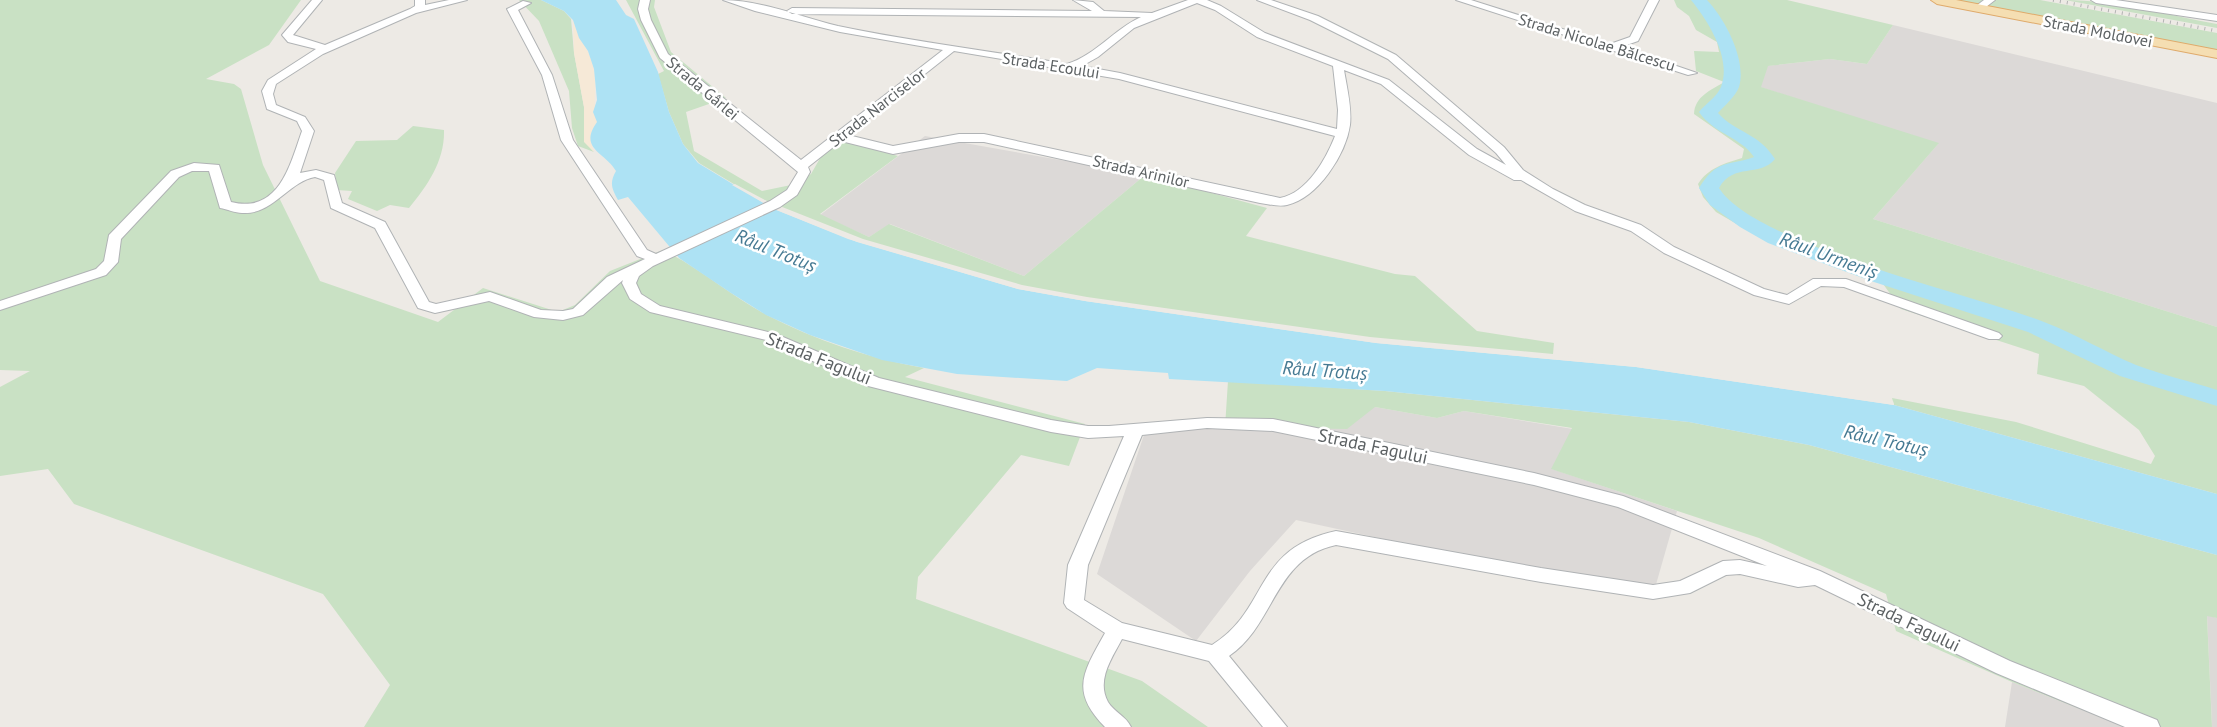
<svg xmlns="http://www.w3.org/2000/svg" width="2217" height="727" viewBox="0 0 2217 727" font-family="'PT Sans',sans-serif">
	<rect width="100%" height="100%" fill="#edeae5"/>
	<path fill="#dcd9d7" d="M1893,25L2217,103V327L1873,219L1938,144L1760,87L1767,66L1830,59L1867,64Z
		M925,136L1145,175L1024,276L890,224L869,237L820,215Z
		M1375,407L1437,418L1464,411L1573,429L1552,469L1677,511L1655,588L1439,551L1296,520L1250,571L1196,641L1097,574L1145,432Z
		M2207,615L2217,618V727H2212V724Z
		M2012,682L2125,727H2005Z"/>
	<path fill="#c9e1c4" d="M0,0H301L269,45L206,79L234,84L241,89L263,165L320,281L438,322L483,288L558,312L575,305L610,271L663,250C700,268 731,296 767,315C816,341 870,358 924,368L905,377L1085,424L1069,466L1021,455L918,577L916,599L1142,681L1208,727H364L390,685L323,594L74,504L48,469L0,476V387L30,371L0,370Z
		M519,0H541L564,11L571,19L574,53L584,107V141L594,152L578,146L572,128L569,91L539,21Z
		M626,0H655L654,7L671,52L726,98L686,112L694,151L762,191L791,185L811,174L823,153L846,141L898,156L820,214L869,237L889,224L1024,276L1145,175L1267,208L1246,236L1395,274L1415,276L1477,331L1554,343L1553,354L1370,337L1087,297L1022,285L863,239L752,195L699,163L683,144L669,112L658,74L664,71Z
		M1674,0H1787L1893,25L1867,64L1830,59L1768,66L1761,87L1939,143L1873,219L2217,327V494L1894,405L1892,398L2016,422L2151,464L2155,456L2139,430L2084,386L2037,374L2039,354L1901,309L1881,281L1747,230L1716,212L1703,197L1698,184C1708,168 1725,163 1742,158L1744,149L1694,114C1695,96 1710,91 1724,82L1696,71L1694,51L1719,52L1717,42L1696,30L1689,16L1677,7Z
		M1948,0H2040L2217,33V51Z
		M2065,0C2116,0 2167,15 2217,24V28Z
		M413,126L444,130C445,160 428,185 409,208L390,205L377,211L348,199L352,191L337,190L335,173L356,141L397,140Z
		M1228,381L1385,391L1689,422L1809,445L2217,555V618L2207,616L2212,727H2125L2012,682L1896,631L1886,594L1759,538L1551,469L1572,428L1464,411L1437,418L1375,407L1347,429L1225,427Z"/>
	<path fill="#f6e9d7" d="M573,21C578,37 589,49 593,66C598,85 592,107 597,122C589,133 590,139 594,152L584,142V107L574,53Z"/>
	<path fill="#ade2f4" d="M541,0H616L626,15L634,19L658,72L669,112L683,144L698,163L774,209L857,242L1018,289L1085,301L1376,343L1636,367L1894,405L2217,494V555L1809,445L1689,422L1385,391L1169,379L1168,373L1097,368L1067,381L957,374L882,360L810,335L766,315L731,293L679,258L628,197L618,200C612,189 609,183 616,171C605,152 578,149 597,122L593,112L597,100L594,69L588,51L579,38L573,20L564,11Z"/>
	<path fill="#edeae5" d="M735,184L776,206L849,236L1019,286L1085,298L1377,339L1637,363L1893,401L1894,405L1636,367L1376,343L1085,301L1018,289L848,239L774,209L732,185Z"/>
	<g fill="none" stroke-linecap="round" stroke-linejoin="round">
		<path fill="#ade2f4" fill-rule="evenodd" d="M1691,0H1707C1725,19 1747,60 1739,87C1735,97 1725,105 1718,113C1736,133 1759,133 1775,159C1759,178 1734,162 1719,188C1755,245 1975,295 2044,322C2076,334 2105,352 2136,365C2162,375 2190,381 2217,390V406L2120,376L2028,332L1874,282L1768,243L1740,227L1710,205L1699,188C1718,158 1726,167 1754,157C1741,137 1714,134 1699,112C1705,104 1717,97 1721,87C1732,58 1708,21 1691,0Z"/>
		<defs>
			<path id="minor" d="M312,0H322L293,35L325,45L410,9L415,6V0H425V5L449,0H467L416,13L323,54L276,84L273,94L276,105L305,117L314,131L300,173L316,170L334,175L342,203L385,222L429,302L436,304L490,292L541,310L563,311L573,309L607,277L645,259L637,256L561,140L542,75L507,9L523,1L531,3L518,10L552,75L573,140L647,250L656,254L770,201L787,190L798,172L660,58L641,20L638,9L640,0H650L648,9L651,20L668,54L801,160L943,50L840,32L755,11L723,0C760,0 801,17 838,26C914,42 991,51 1067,64C1096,55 1114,29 1141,17L792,14L787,11L792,8L1092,11L1073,0L1093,2L1104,11L1152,13L1188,0H1207L1221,6L1265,33L1389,80L1477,149L1506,165L1496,153L1388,59L1310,20L1257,0H1271L1318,16L1396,55L1504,147L1523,170L1553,189L1585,205L1641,225L1674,247L1764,289L1787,295L1813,279H1846L1999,333L2002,336L1999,339H1989L1844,287L1821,286L1789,304L1754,295L1664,253L1631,231L1575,211L1521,180H1514L1469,155L1381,84L1344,70C1347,88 1352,108 1350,125C1346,154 1318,198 1287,205C1278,207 1269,204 1260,203L984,142H959L893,154L841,141L808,167L810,172L797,195L780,207L653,266L639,276L636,283L641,294L660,306L776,334L879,378L1051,420L1088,426H1109L1207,418L1273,419L1534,473L1623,496L1820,571L2010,661L2157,720L2160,727H2125L1996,673L1815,585L1798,587L1740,574L1726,575L1690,593L1653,599L1541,582L1336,545C1274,558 1275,625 1229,656L1287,727H1263L1209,661L1122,639C1112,658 1096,680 1108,702C1114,712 1126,716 1131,727H1105C1069,691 1084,671 1105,633L1067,608L1064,603L1068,565L1124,436L1088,438L1051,432L868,386L766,340L650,312L630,299L622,283L623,280L583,315L563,320L534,317L489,301L435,313L418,308L375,228L331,208L324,180L315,177C288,182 273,215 242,213C235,213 227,209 220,208L209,171H192L179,177L121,239L118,262L106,275L0,310V301L96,269L104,261L109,235L171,171L194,163L219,165L231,202C279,214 290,165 302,131L297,121L267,109L262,91L268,80L316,49L288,42L282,35ZM1197,3L1215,10L1257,37L1333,66L1338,110L1337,129L1120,73L1082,66L1098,57L1134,28ZM954,51L1119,79L1335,136C1326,159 1307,193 1280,198L984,134H959L893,146L848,135ZM1207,428L1273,431L1534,485L1618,507L1767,566L1740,560L1723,561L1680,581L1653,585L1541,568L1336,531C1252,549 1270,609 1212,645L1122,623L1084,600L1088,565L1142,435Z
				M1456,0H1471L1610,44L1630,37L1649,0H1659L1638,41L1621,47L1697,73L1688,75Z
				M1984,0H1995L1982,10H1976V6Z
				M2091,0H2116L2217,15V21L2096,3Z"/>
			<path id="major" d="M1931,0H1956L2217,50V58L1937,4Z"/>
		</defs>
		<use href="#minor" stroke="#b0b3b5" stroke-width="2"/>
		<use href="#major" stroke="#dfaa6b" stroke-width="2"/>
		<use href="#minor" fill="#fff" fill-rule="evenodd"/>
		<use href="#major" fill="#f5deb2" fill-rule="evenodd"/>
		<path stroke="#b2b3b3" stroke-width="3.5" stroke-dasharray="1 6" stroke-linecap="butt" d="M2053,0L2217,31"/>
	</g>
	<g text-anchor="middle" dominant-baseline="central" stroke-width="5" stroke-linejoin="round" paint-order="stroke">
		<g font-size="16" fill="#5c6163" stroke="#fff">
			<text transform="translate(2098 31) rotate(11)">Strada Moldovei</text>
			<text transform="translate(1597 42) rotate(17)">Strada Nicolae Bălcescu</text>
			<text transform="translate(1051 65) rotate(9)">Strada Ecoului</text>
			<text transform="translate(703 88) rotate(40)">Strada Gârlei</text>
			<text transform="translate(877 107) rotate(-38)">Strada Narciselor</text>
			<text transform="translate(1141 171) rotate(13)">Strada Arinilor</text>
		</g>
		<g font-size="18" fill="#5c6163" stroke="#fff">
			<text transform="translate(819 358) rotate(22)">Strada Fagului</text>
			<text transform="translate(1373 446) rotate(12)">Strada Fagului</text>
			<text transform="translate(1909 622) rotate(26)">Strada Fagului</text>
		</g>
		<g font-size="19" font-style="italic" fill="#467a93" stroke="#fff">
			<text transform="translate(776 250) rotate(22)">Râul Trotuș</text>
			<text transform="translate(1829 255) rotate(20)">Râul Urmeniș</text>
			<text transform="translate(1325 370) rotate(4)">Râul Trotuș</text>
			<text transform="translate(1886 440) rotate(13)">Râul Trotuș</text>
		</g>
	</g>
</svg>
